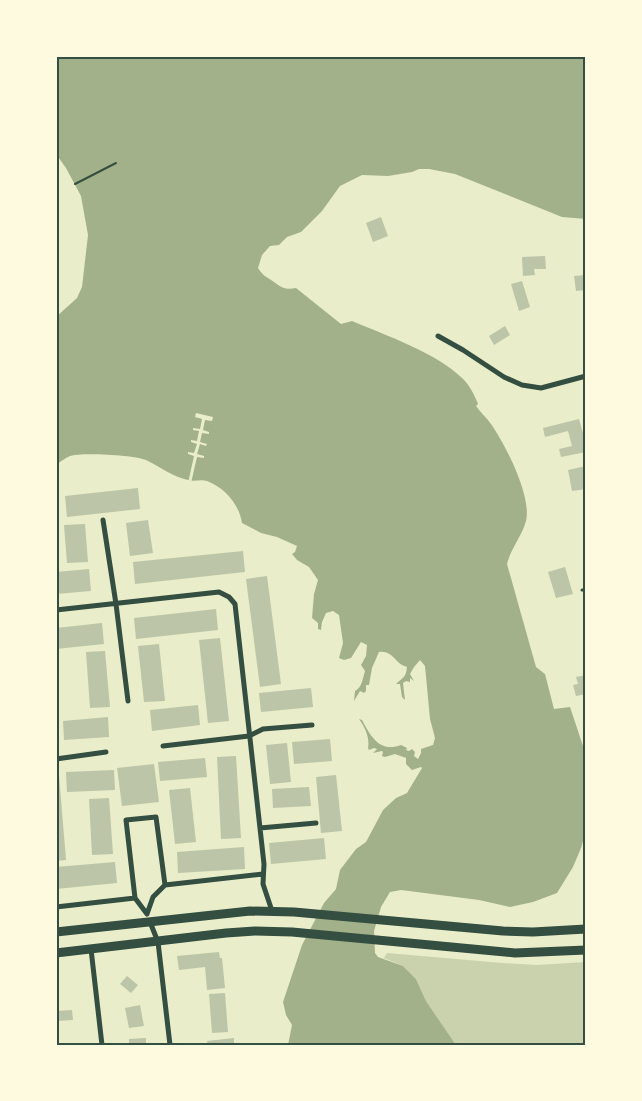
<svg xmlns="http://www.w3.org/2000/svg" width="642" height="1101" viewBox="0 0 642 1101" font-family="Barlow,sans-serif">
	<rect width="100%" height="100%" fill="#e9edc9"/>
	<path fill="#cad2ad" d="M387,953L502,963L537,965L586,962V1045H456L426,1001L416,979L403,966L384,958Z"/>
	<path fill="#a3b18a" d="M56,56H586V219L562,217L455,174L429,169H419L412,172L388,176L362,175L340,186L322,211L301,232L287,237L279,245L270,246L262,255L258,268C263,276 267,277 274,282C282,288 285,290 296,288L341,324L352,321C385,335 437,353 462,378C469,384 475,396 478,404L476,406C480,412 486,417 491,424C505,444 532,496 526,521C522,536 511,548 507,564L536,667L545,674L554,709L570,707L586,755V831L581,848L573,867L557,893L533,902L510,907L479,900L401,890L390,892L381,907L374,931L375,953L378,957L403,966L416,979L426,1001L456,1045H288L292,1025L286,1015L283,1002L302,945L324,903L336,889L340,870L356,849L366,842L383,810L396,798L407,793L422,768L421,767L412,770L406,764V758L395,754L385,757L382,756L383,752L382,751L373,753L377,749L374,748L369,750L368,748C370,738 365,727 359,719L362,720C371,737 380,753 401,745L407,748L406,750L409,751L412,749L415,752L414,756L418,759L421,753V749L433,745L435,738L430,719L425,666L420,660L414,667L410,674L414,681L410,678V682L406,681L403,683L405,700L402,697L400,684H396C403,677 406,678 407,667C395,664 393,650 379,652L372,668L369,685H366V691L364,693L360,691L354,701L355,691C362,688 363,677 365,671L361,665L366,656L367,645L361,642L351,658L344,660L339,658L343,643L339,615L333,611L326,613L322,622L321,630L318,629V623L312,618L314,594L318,580L309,567L297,560L292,554L295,552L297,546L277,537L261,533L242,523C239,504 225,488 207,481C201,479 194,482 188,480C173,477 159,466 146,460C136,455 80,452 70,456C65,458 61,462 56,464V317L77,298L82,287L88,235L81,196L66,168L56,154Z"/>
	<path fill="#e9edc9" d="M196,413L213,417L212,421L205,420L203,430L209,432V434L202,433L200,442L207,444L206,446L200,444L197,454L204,456V458L197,457L191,483H188L194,456L188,454V452L194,453L197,444L191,442V440L197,441L199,431L193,430V428L200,429L202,419L195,417Z"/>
	<path fill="#bcc5a7" d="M381,217L388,236L373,242L366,223Z
		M545,256L546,269H534L535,275L523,276L522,257Z
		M586,275V290L576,291L574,276Z
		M522,281L530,307L519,311L511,284Z
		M505,326L510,335L494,345L489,336Z
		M579,419L586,444V452L561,457L559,449L572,446L568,431L545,437L543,428Z
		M586,466V489L572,491L568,470Z
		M138,488L140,509L67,517L65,496Z
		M148,520L153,553L130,556L126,523Z
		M85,524L88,562L67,563L64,525Z
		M243,551L245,572L135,584L133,562Z
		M565,567L573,594L556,598L548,572Z
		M89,569L91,591L56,594V572Z
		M267,576L281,684L260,687L246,579Z
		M216,609L218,630L136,639L134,618Z
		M102,623L104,644L56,649V628Z
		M220,638L229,721L208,723L199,640Z
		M159,644L165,701L144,702L138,646Z
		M105,651L110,707L90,708L86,652Z
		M586,675V694L576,696L573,685L578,684L576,677Z
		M311,688L313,707L261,712L259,693Z
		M198,705L200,725L152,731L150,710Z
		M108,717L109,737L64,740L63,721Z
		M330,739L332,761L294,764L292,742Z
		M287,743L291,782L270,784L266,745Z
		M236,756L241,838L221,839L217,757Z
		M205,758L207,777L160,781L158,762Z
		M154,764L159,802L122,806L117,768Z
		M114,770L115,790L67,792L66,772Z
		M59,775L66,860L56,861V776Z
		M336,775L342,831L321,833L316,777Z
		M309,787L311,806L273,808L272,789Z
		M190,788L196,842L175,844L169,790Z
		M109,798L113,854L92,855L89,799Z
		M324,838L326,859L271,864L269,843Z
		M244,847L245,869L178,873L177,852Z
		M115,862L117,883L56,889V867Z
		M219,952L220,958H222L225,988L207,990L205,967L179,970L177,956Z
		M127,976L138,985L131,993L120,984Z
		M225,993L228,1032L212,1033L209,994Z
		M140,1005L144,1026L129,1028L125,1008Z
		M72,1010L73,1020L56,1021V1011Z
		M146,1038V1045H129V1039Z
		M234,1038V1045H208L207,1041Z"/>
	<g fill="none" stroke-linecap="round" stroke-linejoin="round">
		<path stroke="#344e41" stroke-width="2" d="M75,184L116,163"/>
		<path stroke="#344e41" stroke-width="3" d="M582,590H586"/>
		<path stroke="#344e41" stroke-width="5" d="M438,336L463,350L504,377L522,385L541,388L586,376
			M103,520L116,604L128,701
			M56,610L219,592L229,597L235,604L264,864L263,884L272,911
			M163,746L249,736L263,729L312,725
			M56,759L106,752
			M260,828L316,823
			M165,885L156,817L126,820L135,898L147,914L153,897L165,885L263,874
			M56,907L135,898
			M150,922L158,942L170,1045
			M91,949L102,1045"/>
		<path stroke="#344e41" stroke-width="9" d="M56,932L250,911L294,912L503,931L533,932L586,929
			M56,953L226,933L255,931L292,932L515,953L586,950"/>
	</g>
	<rect width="642" height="1101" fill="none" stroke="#fefae0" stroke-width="115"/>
	<rect x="58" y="58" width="526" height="986" fill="none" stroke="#344e41" stroke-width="2"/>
</svg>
